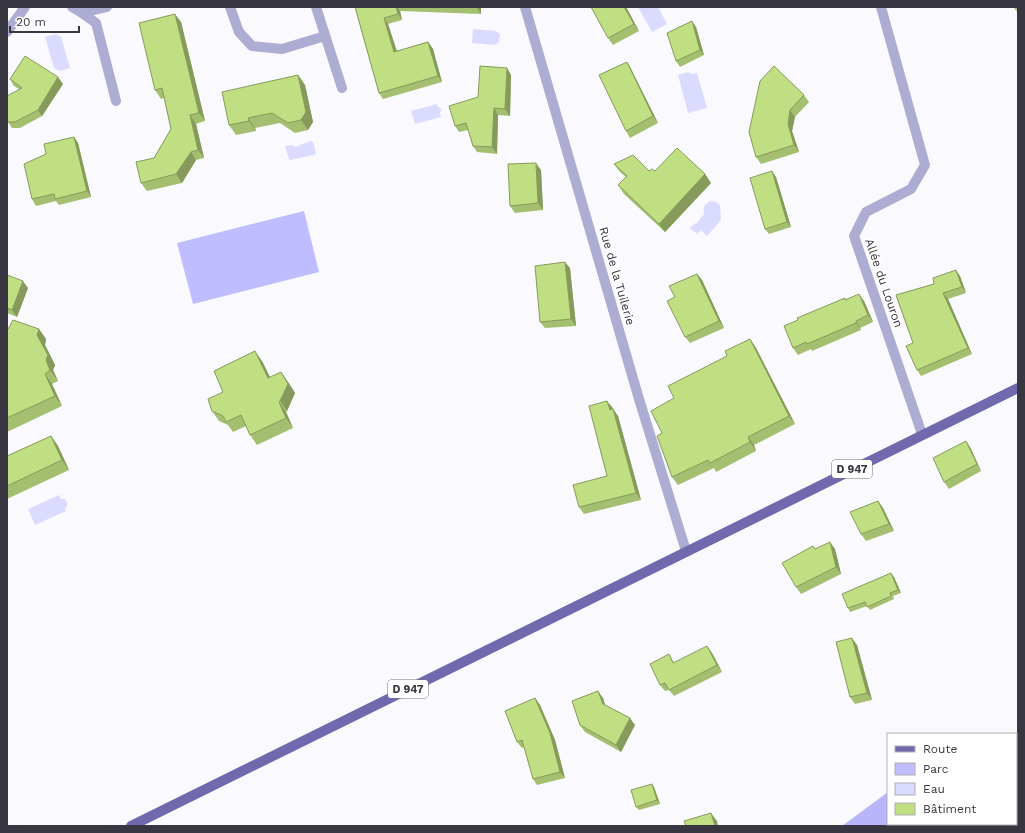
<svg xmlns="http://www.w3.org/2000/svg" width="1025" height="833" viewBox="0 0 1025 833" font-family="'Work Sans',sans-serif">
	<rect width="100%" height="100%" fill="#f9f9fe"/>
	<path fill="#bfbdff" d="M304,211L319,272L193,304L177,243Z"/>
	<path fill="#b8b5fb" d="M888,792V824H1016V809L1018,811V826H842Z"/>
	<path fill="#dbdbff" d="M638,7H658L667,24L652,32Z
		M473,29L496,31L500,34L499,42L495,45L472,43Z
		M56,34L61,37L70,68L60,71L54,68L45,37Z
		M688,72L691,74L697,73L707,108L688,113L678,75Z
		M437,104L438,107L442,109L440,113L441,117L415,124L411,111Z
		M311,141L313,142L316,153L314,155L290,160L289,159L285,146L293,145L295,147Z
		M710,201L716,202L720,205L721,220L707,236L701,230L697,234L690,228L695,223L696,224L704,214C703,207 704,205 710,201Z
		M59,495L61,499H65L67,503V506L65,508L66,511L35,525L28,509Z"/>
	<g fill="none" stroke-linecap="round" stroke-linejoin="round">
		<path stroke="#adacd2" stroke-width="10" d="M72,7L82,13L107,7
			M230,7L239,32L252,46L282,49L325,36
			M316,7L342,88
			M525,7L639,399L686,551
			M881,7L925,165L911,189L866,212L854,236L922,434
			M82,13L96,23L116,101
			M7,32L25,7"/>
		<path stroke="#6f6aae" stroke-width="10" d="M131,826L1018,388"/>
	</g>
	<path fill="#a5bf70" d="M355,7H481V14L400,11L402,20L388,24L397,51L428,42L433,49L442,82L383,99L379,93Z
		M626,7L639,31L613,45L608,38Z
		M1018,7V13L1014,8Z
		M181,22L205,121L196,124L204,158L196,160L182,183L147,191L141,183L154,158L171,129L164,98L161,99L155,90Z
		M696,27L704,55L680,67L676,61Z
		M627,62L631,69L658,123L630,138L626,131Z
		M507,68L511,75L510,116L498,115L497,154L477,152L473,146L468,130L459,132L455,126L478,97Z
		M298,75L305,85L313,122L308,130L295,133L280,123L255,128L256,131L236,135L229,125Z
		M10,79L63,84L42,116L20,128H12L7,120L19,89L14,86Z
		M804,95L809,102L795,117L792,131L799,152L761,164L756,157L749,132Z
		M74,137L78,143L91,197L59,205L56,201L36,206L32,199L46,154Z
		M614,164L649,171L705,174L711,183L665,232L624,194L618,185L626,177L620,172Z
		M541,170L543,210L515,213L510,206Z
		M776,177L791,227L769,234L765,229Z
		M570,268L576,326L545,328L540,322Z
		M697,274L702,280L724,328L690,343L685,337L675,297Z
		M7,275L28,288L17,317L7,313Z
		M960,276L966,293L948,299L972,354L921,376L917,370L913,343L896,295Z
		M846,300L864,301L873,322L860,328L861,330L812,351L811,349L798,355L793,348L798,320Z
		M39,329L46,339L45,345L55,365L53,370L58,381L52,384L62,406L7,432V379Z
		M750,339L756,348L795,424L754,445L756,451L716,472L714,468L678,485L672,477L662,433L674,398L727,356Z
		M262,361L270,377L288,382L295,393L287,411L286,412L293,428L257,445L250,435L246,426L233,432L228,425L219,421L212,411L223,392Z
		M612,407L613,409L618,416L641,500L584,514L579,507L607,476Z
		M51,436L58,446L69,470L7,499V456Z
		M970,447L981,471L949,489L944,482Z
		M878,501L883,508L894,531L866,541L861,534Z
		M815,549H835L841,574L801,594L796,587Z
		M894,577L901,593L893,596L894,599L870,610L867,606L850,612L848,608Z
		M857,645L872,700L855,704L850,697Z
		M712,653L722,672L674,696L669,690L665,691L660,685L669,654L674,663Z
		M535,698L540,705L555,740L565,778L537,785L533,779L524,747L522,748L517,742Z
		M603,698L605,705L635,725L621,752L585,732L580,725Z
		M654,787L660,804L639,810L636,807Z"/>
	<path fill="#869b5b" d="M396,7H397L400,11L402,20L398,14Z
		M476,7H481V14Z
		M624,7H626L639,31L634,24Z
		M175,14L181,22L205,121L199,113Z
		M384,18L388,24L399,59L394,52Z
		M692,21L696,27L704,55L700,50Z
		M428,42L433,49L442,82L438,76Z
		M627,62L631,69L658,123L653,116Z
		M507,68L511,75L510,116L505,109Z
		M298,75L305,85L313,122L308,130L301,120Z
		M58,77L63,84L42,116L38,110Z
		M494,108L498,115L497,154L492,147Z
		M790,110L795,117L792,131L799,152L794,145L788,124Z
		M190,115L196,124L204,158L198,150Z
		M248,118L255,128L256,131L249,121Z
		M74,137L78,143L91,197L87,191Z
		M191,152L196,160L182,183L176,174Z
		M536,163L541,170L543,210L538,203Z
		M772,171L776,177L791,227L787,222Z
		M705,174L711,183L665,232L659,224Z
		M565,262L570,268L576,326L571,319Z
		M956,270L960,276L966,293L962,287Z
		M697,274L702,280L724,328L719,321Z
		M23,281L28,288L17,317L12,310Z
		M943,293L948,299L972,354L968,348Z
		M859,294L864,301L873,322L868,315Z
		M856,321L860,328L861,330L856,323Z
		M39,329L46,339L45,345L55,365L53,370L58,381L50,370L37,335Z
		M750,339L756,348L795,424L789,416Z
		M255,351L262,361L275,388L268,378Z
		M281,372L288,382L295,393L287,411L280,401Z
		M45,374L52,384L62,406L55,396Z
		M607,401L612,407L615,416L610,410Z
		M279,402L286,412L293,428L286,418Z
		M613,409L618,416L641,500L636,493Z
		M51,436L58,446L69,470L62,460Z
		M748,437L754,445L756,451L750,442Z
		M966,441L970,447L981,471L977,464Z
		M878,501L883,508L894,531L889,524Z
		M830,542L835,549L841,574L836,567Z
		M891,573L894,577L901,593L898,590Z
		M852,638L857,645L872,700L867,693Z
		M707,646L712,653L722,672L717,665Z
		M598,691L603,698L607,711L603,704Z
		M535,698L540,705L555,740L565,778L560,772Z
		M630,718L635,725L621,752L616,745Z
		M652,784L654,787L660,804L657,800Z
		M711,813L717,821L718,826H715Z"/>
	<path fill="#c0de82" stroke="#869b5b" d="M355,7H396L398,14L384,18L394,52L428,42L438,76L379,93Z
		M591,7H624L634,24L608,38Z
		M175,14L199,113L190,115L198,150L191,152L176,174L141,183L136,162L154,158L171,129L162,88L155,90L139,23Z
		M692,21L700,50L676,61L667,33Z
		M25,56L58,77L38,110L15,122H8L7,120V96L22,88L10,79Z
		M627,62L653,116L626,131L599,75Z
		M480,66L507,68L505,109L494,108L492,147L473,146L466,123L455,126L449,106L478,97Z
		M774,66L804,95L790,110L788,124L794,145L756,157L749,132L760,81Z
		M298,75L306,112L301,120L288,123L272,113L248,118L249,121L229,125L222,92Z
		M74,137L87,191L55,199L54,194L32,199L24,164L46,154L44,144Z
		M677,148L705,174L659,224L618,185L627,176L614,164L633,155L649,171L652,169L655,171Z
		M536,163L538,203L510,206L508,164Z
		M772,171L787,222L765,229L750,178Z
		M565,262L571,319L540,322L535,266Z
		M956,270L962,287L943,293L968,348L917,370L906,346L913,343L896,295L934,284L933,278Z
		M697,274L719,321L685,337L667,301L675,297L669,286Z
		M7,275L23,281L12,310L7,308Z
		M859,294L868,315L856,321V323L807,344L806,342L793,348L784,326L798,320L797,318L845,298V300Z
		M13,320L39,329L37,335L48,355L46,360L50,370L45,374L55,396L7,418V379H8L7,377V331Z
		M750,339L789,416L748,437L750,442L710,463L708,460L672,477L657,436L662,433L651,411L674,398L668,386L727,356L725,351Z
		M255,351L268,378L281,372L288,384L280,401L279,402L286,418L250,435L241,415L226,422L223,416L212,411L208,399L223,392L214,371Z
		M607,401L610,410L613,409L636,493L579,507L573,485L607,476L589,406Z
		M51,436L62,460L7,486V456Z
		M966,441L977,464L944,482L933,458Z
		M878,501L889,524L861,534L850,512Z
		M830,542L836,567L796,587L782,563L813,546L815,549Z
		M891,573L898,590L890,593L891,596L867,607L865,602L848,608L842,594Z
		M852,638L867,693L850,697L836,642Z
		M707,646L717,665L669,690L665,683L660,685L650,664L669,654L673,663Z
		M598,691L603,704L630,718L616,745L580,725L572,701Z
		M535,698L550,733L560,772L533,779L522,740L517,742L505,711Z
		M652,784L657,800L636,807L631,790Z
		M711,813L715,826H686L684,821Z"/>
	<g text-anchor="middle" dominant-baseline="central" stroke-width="3.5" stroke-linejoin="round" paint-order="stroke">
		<g fill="#fff" stroke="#74737a" stroke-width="1">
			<rect x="832" y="460" width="40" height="18" rx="3"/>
			<rect x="388" y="680" width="40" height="18" rx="3"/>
		</g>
		<g font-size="11" font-weight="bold" fill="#383741">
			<text x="852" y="469">D 947</text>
			<text x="408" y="689">D 947</text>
		</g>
		<g font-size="12" fill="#383741" stroke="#fff">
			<text transform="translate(617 276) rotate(74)">Rue de la Tuilerie</text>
			<text transform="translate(884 283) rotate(71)">Allée du Louron</text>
		</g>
	</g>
	<rect width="1025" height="833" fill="none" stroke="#383741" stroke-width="16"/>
	<rect x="887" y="733" width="130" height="92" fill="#ffffff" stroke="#afafb3"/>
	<rect x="895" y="746" width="20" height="6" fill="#6f6aae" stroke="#afafb3"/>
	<text x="923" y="753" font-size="12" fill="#383741">Route</text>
	<rect x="895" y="763" width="20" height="12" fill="#bfbdff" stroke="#afafb3"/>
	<text x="923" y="773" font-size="12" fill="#383741">Parc</text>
	<rect x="895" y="783" width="20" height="12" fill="#dbdbff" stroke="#afafb3"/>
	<text x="923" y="793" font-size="12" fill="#383741">Eau</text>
	<rect x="895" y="803" width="20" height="12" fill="#c0de82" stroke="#afafb3"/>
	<text x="923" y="813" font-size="12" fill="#383741">Bâtiment</text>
	<path d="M10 26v6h69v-6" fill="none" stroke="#383741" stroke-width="2"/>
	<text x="16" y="26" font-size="12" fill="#383741" stroke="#ffffff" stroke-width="3" paint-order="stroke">20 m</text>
</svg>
